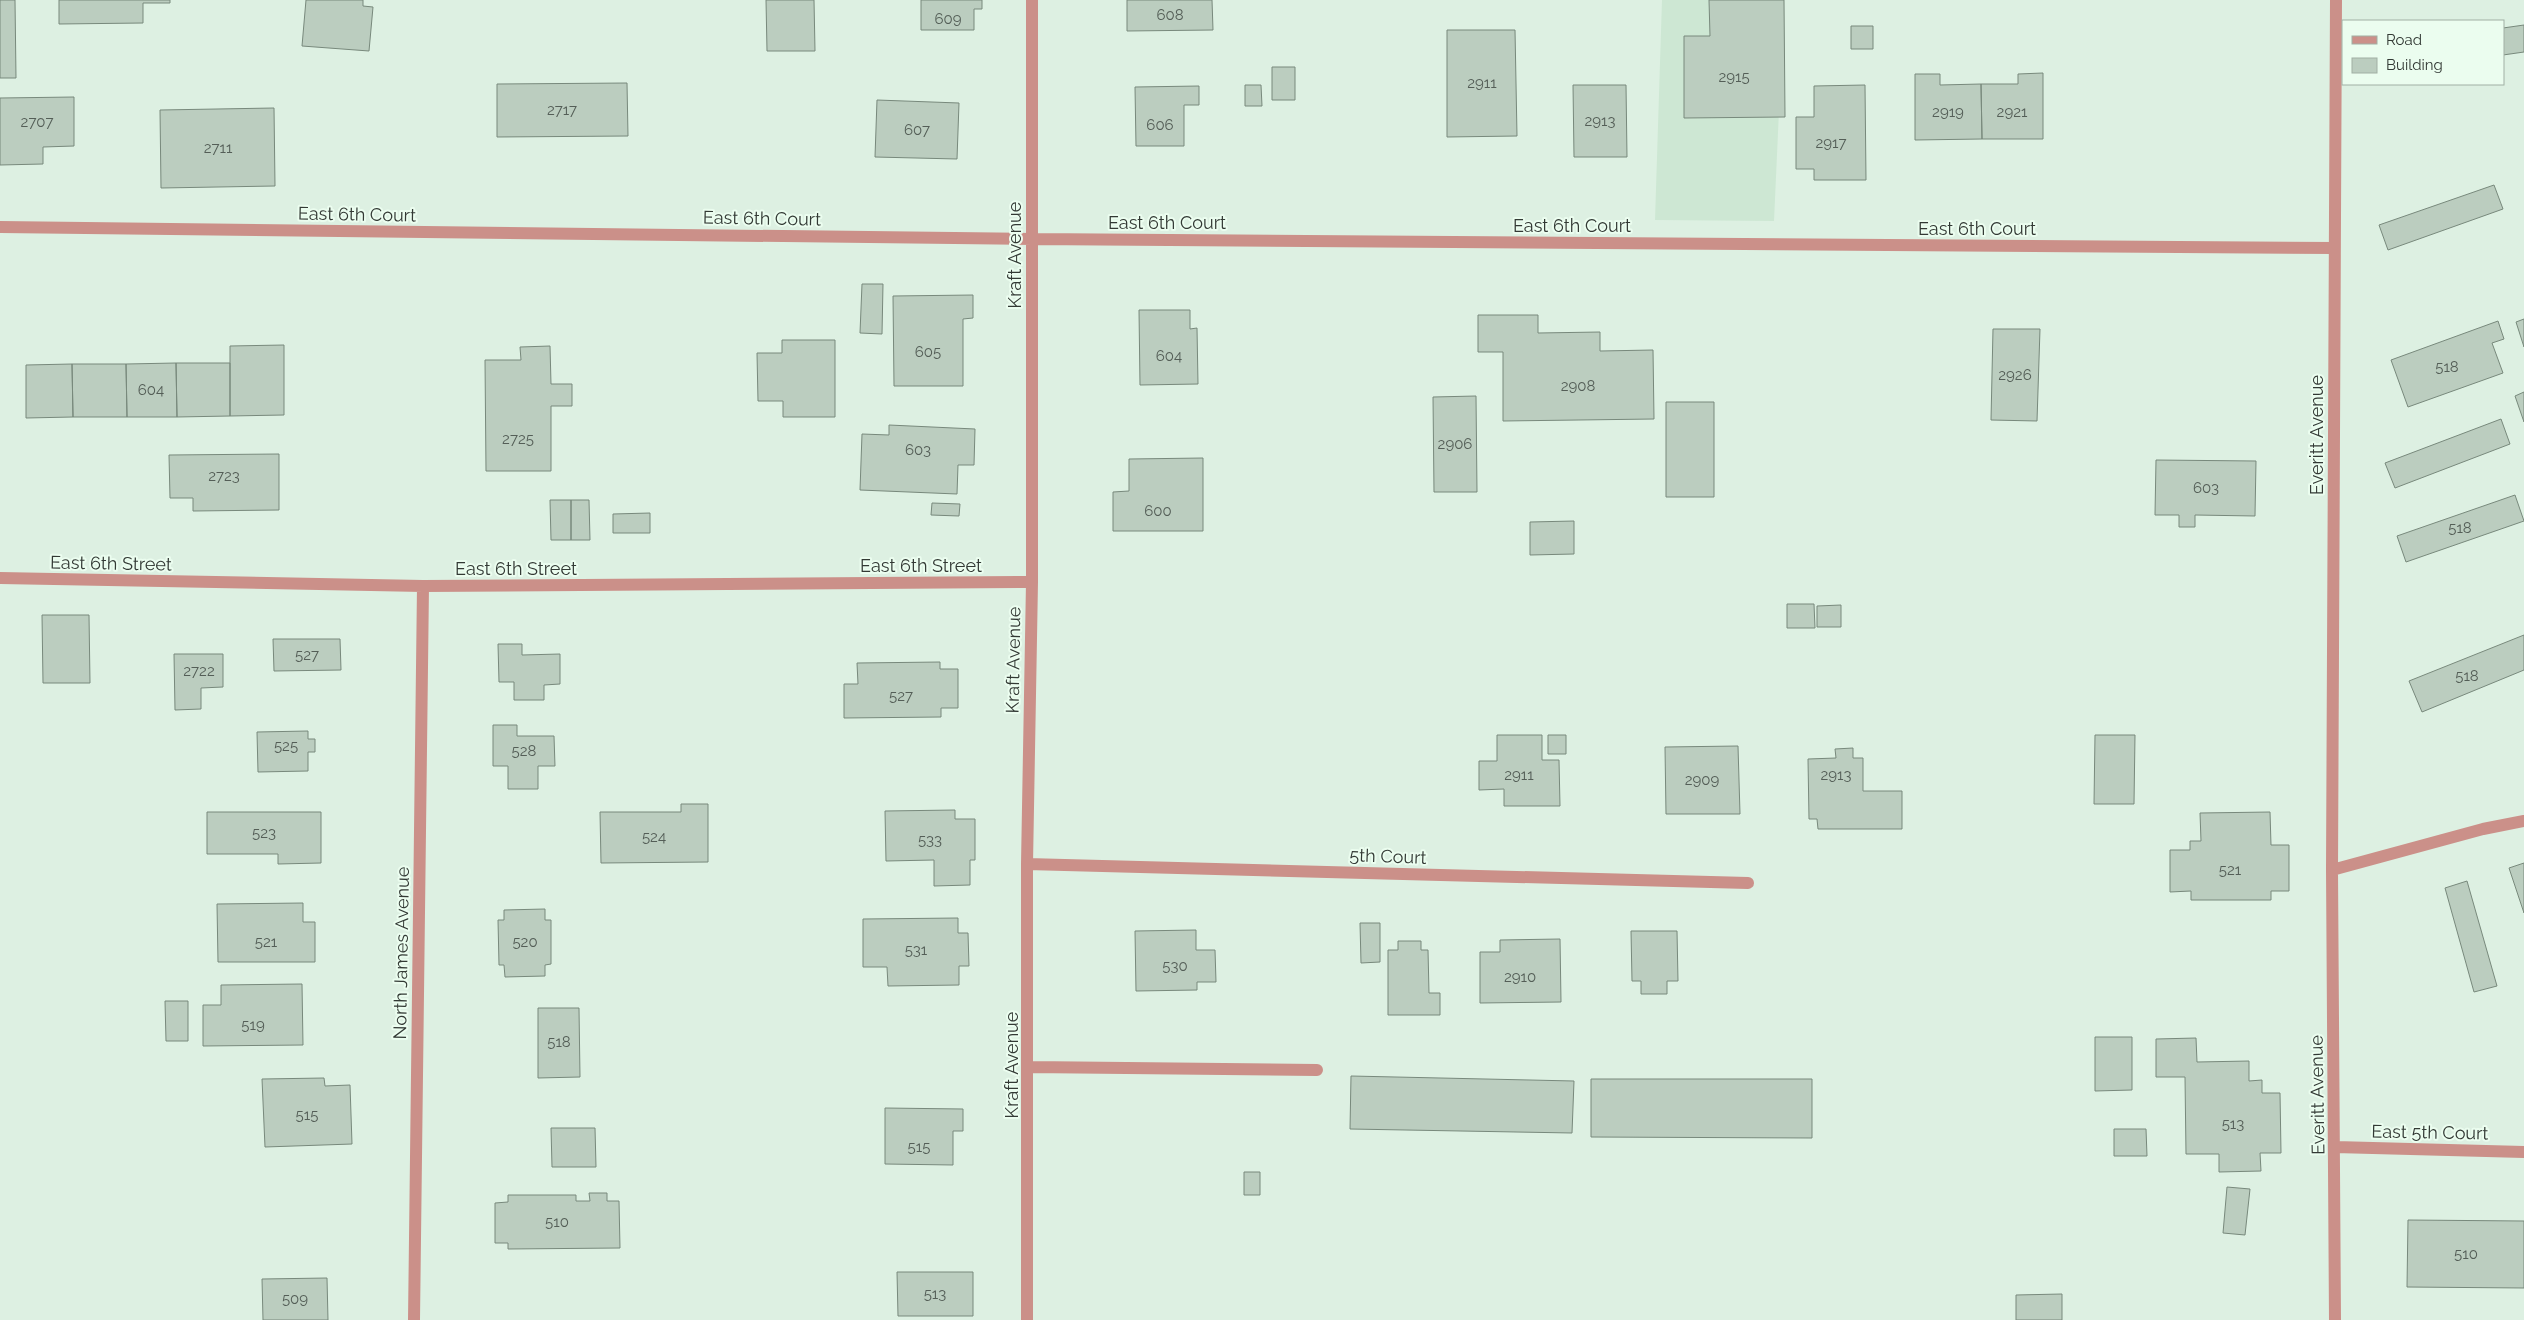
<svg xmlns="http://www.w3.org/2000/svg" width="2524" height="1320" viewBox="0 0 2524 1320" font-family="Raleway,sans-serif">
	<rect width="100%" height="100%" fill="#ddf0e2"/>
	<path fill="#cde7d3" d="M1662,0H1784L1774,221L1655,220Z"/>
	<path fill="#bbcdbf" stroke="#78897c" d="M0,0H15L16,78H0Z
		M59,0H170V3H143V23L59,24Z
		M306,0H363V6L373,7L369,51L302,46Z
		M766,0H814L815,51H767Z
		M921,0H982V9H974V30H921Z
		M1127,0H1212L1213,30L1127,31Z
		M1709,0H1784L1785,117L1684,118V36H1710Z
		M2524,25V52L2503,55V28Z
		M1851,26H1873V49H1851Z
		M1447,30H1515L1517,136L1447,137Z
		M1272,67H1295V100H1272Z
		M2043,73V139H1982L1981,84H2018V74Z
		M1915,74H1940V85L1981,84L1982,139L1915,140Z
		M627,83L628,136L497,137V84Z
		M1245,85H1261L1262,106H1245Z
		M1573,85H1626L1627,157H1574Z
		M1865,85L1866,180H1814V169H1796V117H1814V86Z
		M1199,86V105H1184V146H1136L1135,87Z
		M74,97V146L43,147V164L0,165V98Z
		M877,100L959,103L957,159L875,157Z
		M274,108L275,186L161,188L160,110Z
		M2494,185L2503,209L2388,250L2379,225Z
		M862,284H883L882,334L860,333Z
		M973,295V318L963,319V386H894L893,296Z
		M1139,310H1190V329L1197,328L1198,384L1140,385Z
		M1478,315H1538V333L1600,332V351L1653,350L1654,419L1503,421V352H1478Z
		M2524,319V347L2516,322Z
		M2498,321L2504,339L2492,343L2503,373L2408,407L2391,360Z
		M1993,329H2040L2037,421L1991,420Z
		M782,340H835V417H783V401H758L757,353H782Z
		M284,345V415L230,416V346Z
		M550,346L551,384H572V406H551V471H486L485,360H521L520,347Z
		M176,363H230V416L177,417Z
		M176,363L177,417H127L126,364Z
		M72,364H126L127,417H73Z
		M72,364L73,417L26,418V365Z
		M2524,392V422L2515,396Z
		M1476,396L1477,492H1434L1433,397Z
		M1666,402H1714V497H1666Z
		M2501,419L2510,444L2395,488L2385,463Z
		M889,425L975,429L974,465H958L957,494L860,490L862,434L889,435Z
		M279,454V510L193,511V498H170L169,455Z
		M1203,458V531H1113V492L1129,491V459Z
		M2156,460L2256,461L2255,516L2195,515V527H2179V515H2155Z
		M2515,495L2524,521L2406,562L2397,536Z
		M550,500H571V540H551Z
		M571,500H589L590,540H571Z
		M932,503L960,504L959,516L931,515Z
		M650,513V533H613V514Z
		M1574,521V554L1530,555V522Z
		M1787,604H1814L1815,628H1787Z
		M1841,605V627H1817V606Z
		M42,615H89L90,683H43Z
		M2524,635V670L2422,712L2409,681Z
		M273,639H340L341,670L274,671Z
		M498,644H522V655L560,654V684L544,685V700H514V682H499Z
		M174,654H223V687L201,688V709L175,710Z
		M940,662V669H958V708H941V717L844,718V684H858L857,663Z
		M493,725H517V736H554L555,766H538V789H508V766H493Z
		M308,731V739H315V752H308V771L258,772L257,732Z
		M1497,735H1542V760H1559L1560,806H1504V789L1479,790V761H1497Z
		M1548,735H1566V754H1548Z
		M2095,735H2135L2134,804H2094Z
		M1738,746L1740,814H1666L1665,747Z
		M1853,748V758H1863V791H1902V829H1818L1817,819H1809L1808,759L1836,758L1835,749Z
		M681,804H708V862L601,863L600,812H681Z
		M955,810V819H975V860H970V885L934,886V860L886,861L885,811Z
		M207,812H321V863L278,864V854H207Z
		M2270,812L2271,845H2289V891H2271V900H2191V891L2170,892V850H2190V841H2201L2200,813Z
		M2524,863V913L2509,868Z
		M2467,881L2497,986L2474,992L2445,888Z
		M303,903V922H315V962H218L217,904Z
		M545,909V920H551V964L545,965V976L505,977L504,965H499L498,920H504V910Z
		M958,918V933H968L969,966H959V985L888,986L887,967H863V919Z
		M1360,923H1380V962L1361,963Z
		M1196,930V950H1215L1216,982H1197V990L1136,991L1135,931Z
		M1631,931H1677L1678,981H1667V994H1641V981H1632Z
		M1560,939L1561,1002L1480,1003V952H1500V940Z
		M1398,941H1421V950H1428L1429,993H1440V1015H1388V950H1398Z
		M302,984L303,1045L203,1046V1005H221V985Z
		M165,1001H188V1041H166Z
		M538,1008H579L580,1077L538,1078Z
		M2095,1037H2132V1090L2095,1091Z
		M2196,1038L2197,1062L2249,1061V1081L2262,1080V1093H2280L2281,1153H2260L2261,1171L2219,1172V1154H2186L2185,1077H2156V1039Z
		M1351,1076L1574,1081L1572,1133L1350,1129Z
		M324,1078L325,1086L350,1085L352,1144L265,1147L262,1079Z
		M1591,1079H1812V1138L1591,1137Z
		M885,1108L963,1109V1131H953V1165L885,1164Z
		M551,1128H595L596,1167H552Z
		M2114,1129H2146L2147,1156H2114Z
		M1244,1172H1260V1195H1244Z
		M2227,1187L2250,1189L2245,1235L2223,1233Z
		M589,1193H607V1201H619L620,1248L508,1249V1243H495V1203L508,1202V1195H576V1201H590Z
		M2408,1220L2524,1221V1288L2407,1287Z
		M897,1272H973V1316H898Z
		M327,1278L328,1320H263L262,1279Z
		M2062,1294V1320H2016V1295Z"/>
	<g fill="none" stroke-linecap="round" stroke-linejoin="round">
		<path stroke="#cb9089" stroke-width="12" d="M0,227L1032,239L2334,248
			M0,578L423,586L1032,582
			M1027,864L1748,883
			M2332,870L2483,829L2524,821
			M1029,1067L1317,1070
			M2335,1147L2524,1152
			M414,1320L423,586
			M1027,1320V864L1032,582V0
			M2335,1320L2332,870L2336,0"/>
	</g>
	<g text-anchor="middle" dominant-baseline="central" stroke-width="4" stroke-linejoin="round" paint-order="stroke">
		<g font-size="15" fill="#545e57">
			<text x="1170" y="15">608</text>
			<text x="948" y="19">609</text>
			<text x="1734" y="77">2915</text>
			<text x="1482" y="83">2911</text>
			<text x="562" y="110">2717</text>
			<text x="1948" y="112">2919</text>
			<text x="2012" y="112">2921</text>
			<text x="1600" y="121">2913</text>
			<text x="37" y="122">2707</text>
			<text x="1160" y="125">606</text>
			<text x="917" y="130">607</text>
			<text x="1831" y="143">2917</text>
			<text x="218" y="148">2711</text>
			<text x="928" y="352">605</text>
			<text x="1169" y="356">604</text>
			<text x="2447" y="367">518</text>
			<text x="2015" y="375">2926</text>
			<text x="1578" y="386">2908</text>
			<text x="151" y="390">604</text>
			<text x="518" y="439">2725</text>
			<text x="1455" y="444">2906</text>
			<text x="918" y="450">603</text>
			<text x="224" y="476">2723</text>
			<text x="2206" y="488">603</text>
			<text x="1158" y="511">600</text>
			<text x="2460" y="528">518</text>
			<text x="307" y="655">527</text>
			<text x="199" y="671">2722</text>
			<text x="2467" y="676">518</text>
			<text x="901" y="696">527</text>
			<text x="286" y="746">525</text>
			<text x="524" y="751">528</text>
			<text x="1519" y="775">2911</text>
			<text x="1836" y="775">2913</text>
			<text x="1702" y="780">2909</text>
			<text x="264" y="833">523</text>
			<text x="654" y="837">524</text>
			<text x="930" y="840">533</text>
			<text x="2230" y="870">521</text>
			<text x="266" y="942">521</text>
			<text x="525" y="942">520</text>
			<text x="916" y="950">531</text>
			<text x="1175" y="966">530</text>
			<text x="1520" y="977">2910</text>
			<text x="253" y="1025">519</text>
			<text x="559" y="1042">518</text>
			<text x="307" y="1115">515</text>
			<text x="2233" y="1124">513</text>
			<text x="919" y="1147">515</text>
			<text x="557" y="1222">510</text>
			<text x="2466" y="1254">510</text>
			<text x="935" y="1294">513</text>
			<text x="295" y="1299">509</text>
		</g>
		<g font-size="18" fill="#323934" stroke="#ebfdef">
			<text transform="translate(357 214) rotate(1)">East 6th Court</text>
			<text transform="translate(762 218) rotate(1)">East 6th Court</text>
			<text x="1167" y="222">East 6th Court</text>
			<text x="1572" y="225">East 6th Court</text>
			<text x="1977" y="228">East 6th Court</text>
			<text transform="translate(1014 255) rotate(-90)">Kraft Avenue</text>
			<text transform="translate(2316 435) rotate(-90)">Everitt Avenue</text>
			<text transform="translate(111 563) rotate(1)">East 6th Street</text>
			<text x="921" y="565">East 6th Street</text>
			<text x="516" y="568">East 6th Street</text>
			<text transform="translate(1013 660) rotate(-89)">Kraft Avenue</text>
			<text transform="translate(1388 856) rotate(2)">5th Court</text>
			<text transform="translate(401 953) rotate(-89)">North James Avenue</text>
			<text transform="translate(1011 1065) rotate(-90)">Kraft Avenue</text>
			<text transform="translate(2317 1095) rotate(-91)">Everitt Avenue</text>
			<text transform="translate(2430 1132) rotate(1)">East 5th Court</text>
		</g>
	</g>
	<rect x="2342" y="20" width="162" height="65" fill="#ebfdef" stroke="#a1afa4"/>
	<rect x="2352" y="36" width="25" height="8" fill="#cb9089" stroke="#a1afa4"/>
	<text x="2386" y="45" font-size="15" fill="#323934">Road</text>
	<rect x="2352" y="58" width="25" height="15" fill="#bbcdbf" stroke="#a1afa4"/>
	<text x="2386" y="70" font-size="15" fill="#323934">Building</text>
</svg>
